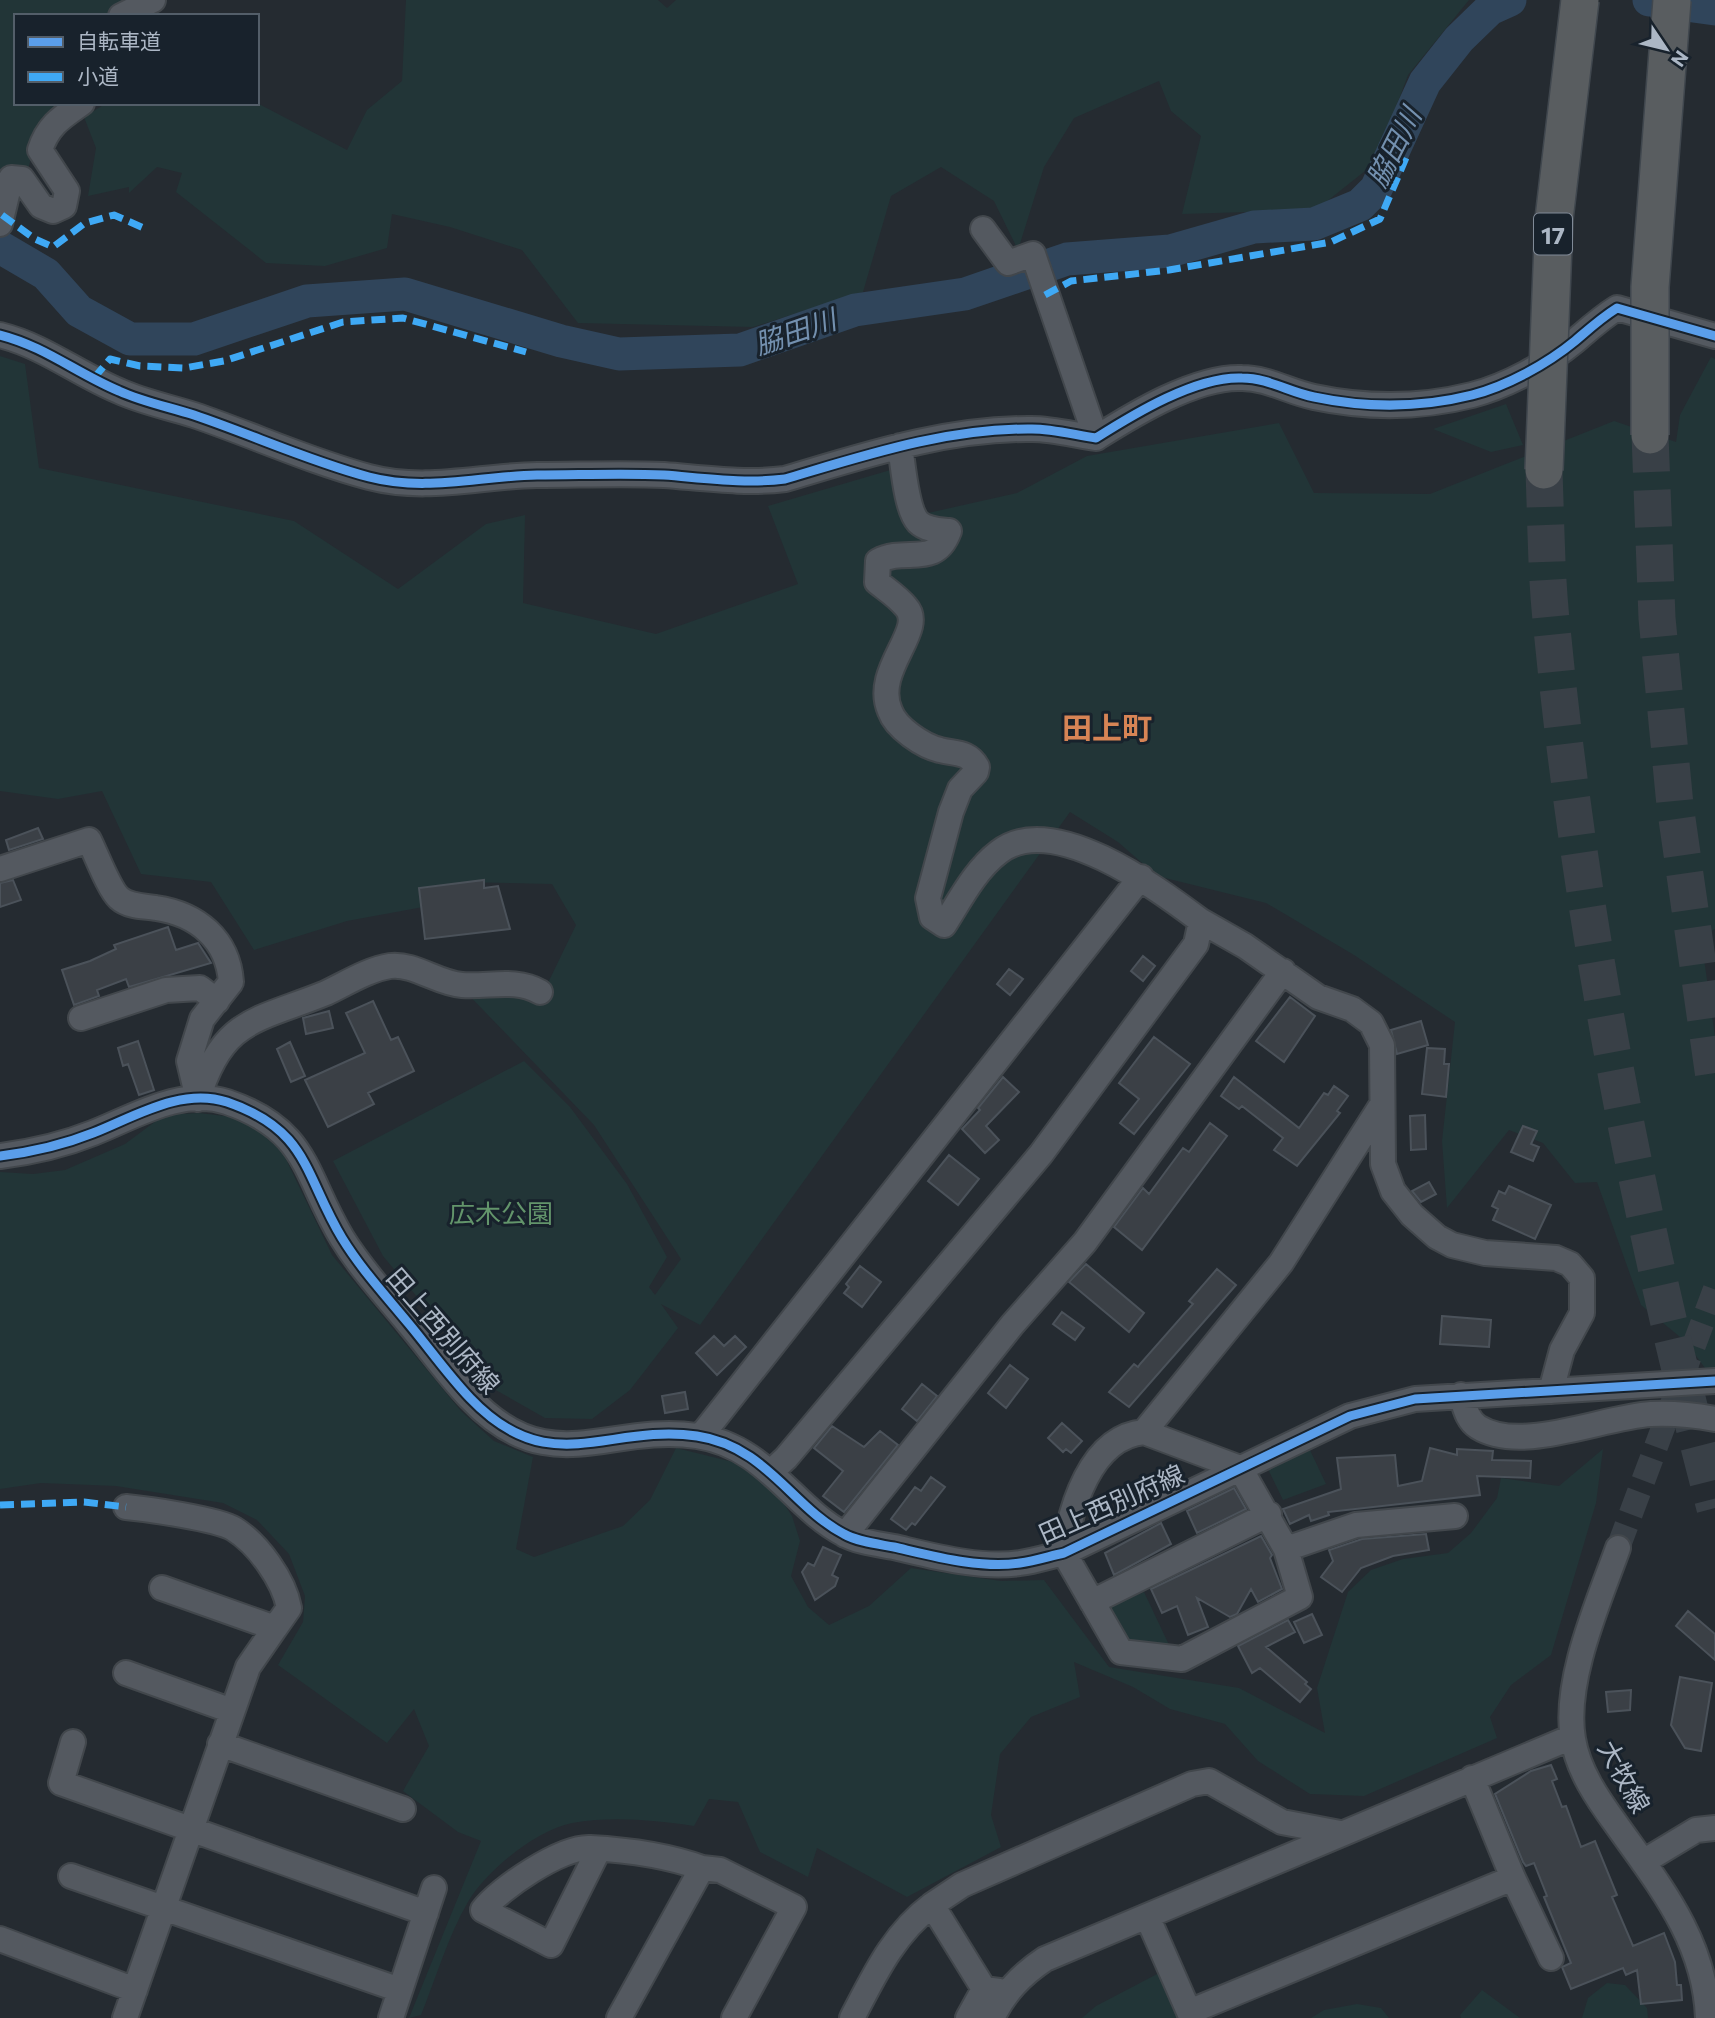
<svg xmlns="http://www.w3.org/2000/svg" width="1715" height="2018" viewBox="0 0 1715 2018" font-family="Commissioner,'Noto Sans JP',sans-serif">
	<rect width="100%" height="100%" fill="#252b31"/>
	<path fill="#223537" d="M0,0H125L105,16H16V103H65L41,124L28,169L0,173Z
		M406,0H658L667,8L676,0H1469L1408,75L1375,163L1316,210L1182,214L1201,136L1171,111L1159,81L1074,118L1044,167L1018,250L994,201L941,167L891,196L863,292L753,327L578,323L522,250L450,227L392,214L387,248L325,266L266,263L176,192L182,173L157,167L129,193V187L88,196L96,148L84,117L105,104L257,103L347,150L367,110L402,81Z
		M0,356L25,364L39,468L294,521L398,589L486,524L525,515L523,603L656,634L798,584L768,506L904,466L928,513L1017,493L1087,456L1279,423L1314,493L1430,494L1614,421L1676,442L1680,415L1711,357L1715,359V929L1701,937L1715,1037V1371L1708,1372L1685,1341L1641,1305L1597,1182L1575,1183L1543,1143L1509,1130L1447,1208L1442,1141L1455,1022L1354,955L1266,903L1157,876L1118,842L1070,812L700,1325L661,1304L678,1328L630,1390L592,1419L545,1418L494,1389L383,1256L333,1161L524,1061L570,1107L627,1184L667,1257L649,1287L655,1295L681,1259L594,1125L460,986L546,987L576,925L552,884L460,882L434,905L347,921L254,950L211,882L141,874L102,791L58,799L0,791Z
		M1506,404L1523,445L1491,452L1433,429Z
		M199,1113L233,1117L260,1132L283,1153L332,1255L461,1411L494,1441L533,1457L516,1549L534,1557L623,1526L650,1500L676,1448L733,1462L774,1489L792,1516L800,1541L791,1576L808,1607L829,1625L869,1606L911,1568L1001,1581L1044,1580L1109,1667L1239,1688L1325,1733L1317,1688L1348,1592L1371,1570L1403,1559L1448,1553L1471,1533L1497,1498L1501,1478L1559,1486L1603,1449L1596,1503L1551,1655L1511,1685L1490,1717L1497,1738L1364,1796L1310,1794L1258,1761L1225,1724L1170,1709L1133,1687L1074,1662L1080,1697L1031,1717L1000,1754L991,1815L1001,1847L907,1897L817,1848L808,1877L760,1852L738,1802L709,1799L694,1826C653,1820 613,1816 572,1823C536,1830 486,1871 468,1902C448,1936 436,1978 421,2015L409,2018L481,1841L458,1832L403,1791L429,1746L414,1709L387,1743L278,1665L303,1622L305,1596L289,1554L257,1520L223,1503L116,1486L41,1483L0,1489V1172L33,1174L65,1170L125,1144L164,1115Z
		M1309,1448L1326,1484L1283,1500L1268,1469Z
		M1144,1592L1170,1647L1126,1641L1107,1607Z
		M1161,1972L1181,2018H1082L1096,2006Z
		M1607,1983L1625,1985L1647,2008L1648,2018H1582L1588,1998Z
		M1482,1990L1520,2018H1461L1460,2015Z
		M1357,2004L1381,2008L1389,2018H1311L1324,2010Z"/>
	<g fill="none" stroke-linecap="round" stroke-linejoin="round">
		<path stroke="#30455b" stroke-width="33" d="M1649,0L1715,9
			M0,247L46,274L79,311L130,339H194L307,301L405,294L561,341L619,354L740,350L855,310L965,294L1067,259L1170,251L1254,227L1314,224L1360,205L1376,189L1425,82L1459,39L1490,9L1510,0"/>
	</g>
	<path fill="#3b4046" stroke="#4b525a" stroke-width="2" d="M38,828L43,839L9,850L6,840Z
		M13,880L21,900L0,907V883Z
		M484,880V888L498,886L510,929L425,939L419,888Z
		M168,927L176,950L198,943L211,963L129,987L126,979L97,990L99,996L74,1005L62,970L90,961L116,949L114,945Z
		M1143,956L1155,966L1143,981L1131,971Z
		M1009,969L1023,979L1010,995L997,984Z
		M1290,997L1315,1016L1284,1062L1256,1041Z
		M373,1001L391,1040L398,1037L414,1071L368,1093L374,1104L328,1127L305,1080L365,1053L346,1013Z
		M329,1011L333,1028L306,1034L303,1018Z
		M1421,1021L1428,1045L1397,1054L1391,1030Z
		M1154,1037L1190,1064L1134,1134L1120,1123L1139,1099L1119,1083Z
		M138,1041L154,1090L139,1095L128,1064L123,1066L118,1048Z
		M290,1042L305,1076L291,1082L277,1049Z
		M1427,1048L1445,1049L1444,1064H1449L1446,1097L1422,1094Z
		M1003,1077L1019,1092L986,1126L999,1140L985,1153L962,1129L980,1110L978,1108Z
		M1234,1077L1299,1128L1324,1093L1328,1095L1334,1086L1348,1096L1337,1111L1340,1113L1297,1166L1274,1150L1283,1138L1242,1106L1239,1109L1221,1096Z
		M1425,1115L1426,1149L1411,1150L1410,1116Z
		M1210,1123L1227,1136L1142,1250L1114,1227L1143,1188L1149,1194L1183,1148L1189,1152Z
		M1523,1126L1537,1131L1531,1144L1539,1147L1533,1161L1511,1152Z
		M949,1155L979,1179L958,1205L928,1181Z
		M1429,1182L1436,1194L1421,1202L1412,1191Z
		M1509,1186L1551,1205L1535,1239L1493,1220L1498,1209L1492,1206L1499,1191L1505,1194Z
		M1086,1264L1144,1313L1129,1332L1069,1282Z
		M860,1266L881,1282L862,1307L844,1293L849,1287L846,1284Z
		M1217,1269L1236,1285L1129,1407L1109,1392L1134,1364L1138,1367L1140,1364L1193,1304L1189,1301Z
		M1062,1312L1084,1328L1075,1340L1053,1324Z
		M1442,1316L1491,1320L1489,1347L1440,1344Z
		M714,1336L724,1346L735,1336L746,1347L717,1375L696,1353Z
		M1010,1365L1028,1379L1006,1408L988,1393Z
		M922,1384L937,1396L917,1421L902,1409Z
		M685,1392L688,1409L665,1413L662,1396Z
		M1062,1423L1082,1441L1071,1453L1066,1449L1063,1452L1048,1438Z
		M832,1426L864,1447L880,1431L898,1445L844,1512L823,1496L843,1471L814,1448Z
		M1430,1448L1457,1455V1449L1493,1451L1492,1460L1531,1461L1530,1478L1477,1476L1480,1495L1328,1512L1329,1515L1311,1521L1309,1515L1290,1524L1283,1509L1341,1489L1337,1458L1395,1455L1398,1486L1422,1481Z
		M931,1477L945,1487L915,1525L912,1523L906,1530L891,1519L915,1487L921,1491Z
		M1234,1488L1246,1509L1197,1533L1187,1511Z
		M1161,1523L1171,1544L1114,1575L1105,1553Z
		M1426,1534L1429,1550L1393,1556L1361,1568L1342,1592L1321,1577L1333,1561L1329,1550L1362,1539Z
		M1261,1536L1272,1555L1270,1558L1282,1589L1258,1602L1251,1589L1237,1614L1230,1617L1197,1598L1208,1627L1188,1635L1177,1606L1162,1613L1151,1589Z
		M823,1547L841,1555L832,1575L838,1578L835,1586L815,1600L802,1572L808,1563L814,1566Z
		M1688,1611L1715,1634V1660L1676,1626Z
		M1312,1614L1322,1635L1304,1643L1294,1622Z
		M1288,1620L1295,1632L1266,1647L1307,1682L1305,1684L1311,1689L1300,1702L1260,1668L1252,1673L1238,1646Z
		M1680,1677L1712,1683L1701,1751L1685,1748L1671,1725Z
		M1631,1690L1630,1710L1608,1712L1606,1692Z
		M1551,1765L1557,1779L1552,1781L1562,1807L1566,1806L1581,1847L1595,1841L1617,1895L1612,1897L1633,1946L1664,1933L1675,1962L1677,1985H1681L1682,2000L1641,2004L1637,1970L1626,1975L1623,1968L1571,1989L1562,1967L1571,1963L1544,1897L1547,1896L1534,1863L1526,1866L1523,1862L1495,1794L1531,1771Z"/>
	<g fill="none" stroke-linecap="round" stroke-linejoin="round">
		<path stroke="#394047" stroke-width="24" stroke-dasharray="24 12" stroke-linecap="butt" d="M1618,1548L1715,1289"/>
		<path stroke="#394047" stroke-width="37" stroke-dasharray="37 18" stroke-linecap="butt" d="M1650,435L1657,618L1675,805L1715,1084
			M1544,470C1546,523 1546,576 1552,629C1581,926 1639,1220 1715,1508"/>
		<defs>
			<path id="minor" d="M121,16L153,0
				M0,224L11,178L22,179L41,206L53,211L64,206L67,191L40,150C48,125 62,117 82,103
				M983,229L1008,263L1033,254L1096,438
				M0,335C44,346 78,374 119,391C143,402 169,407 194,415C253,435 309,461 369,477C426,492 479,476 537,475C579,475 622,473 664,475C704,478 745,484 785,479C866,455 947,428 1032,429C1053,429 1075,435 1096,438C1134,414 1196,376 1242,378C1268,378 1289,392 1314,397C1366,408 1420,408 1472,395C1507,386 1547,364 1575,341C1589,329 1601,318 1617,308L1715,336
				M900,446C903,464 906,509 918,522C926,530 938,530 949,531C935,569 906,546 878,561L877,582C887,590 898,597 906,607C927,630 872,670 890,711C896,728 923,746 940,750C955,754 968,751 977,767L976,772L960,789L951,812L928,898L932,917L944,925C960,900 975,870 999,852C1053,810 1158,889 1201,921
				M0,869L89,840C96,854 109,889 119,898C129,907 145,906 156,908C197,914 228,939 231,982L202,1019L189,1061L198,1099
				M81,1018L166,990L200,988L217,1001
				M198,1099C222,1018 257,1021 326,993C345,984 369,969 390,966C414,963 437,983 462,985C489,987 516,978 540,992
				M0,1156C32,1152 63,1145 93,1133C134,1117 181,1087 227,1102C309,1130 304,1175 342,1238C361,1269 386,1296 409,1324C429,1348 448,1375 470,1398C550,1482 607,1423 697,1436C766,1446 792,1507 844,1534C858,1542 878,1544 894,1547C933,1556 980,1569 1020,1563C1035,1561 1050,1556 1064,1553L1350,1416L1415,1399L1715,1381
				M1461,1395C1465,1407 1467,1420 1478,1427C1521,1454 1602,1417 1651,1414C1672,1413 1694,1415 1715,1419
				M1144,1432L1281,1263L1381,1106
				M701,1436L1141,877
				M771,1472L786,1458L1041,1154L1196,944L1201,921L1245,946L1318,997L1352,1009L1371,1023L1382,1045L1383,1164L1393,1191L1412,1215L1437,1237L1452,1245L1485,1253L1556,1258L1570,1264L1582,1278V1313L1562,1350L1551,1391
				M126,1507C147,1509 218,1519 234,1529C258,1544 284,1580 289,1608L275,1628
				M845,1535L1012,1325L1085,1242L1283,971
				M1618,1548C1599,1601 1563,1681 1573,1739C1578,1770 1597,1798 1616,1824C1659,1885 1705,1940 1708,2018
				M1286,1549L1300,1597L1182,1659L1121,1652L1064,1553C1070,1509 1090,1437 1144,1432L1240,1468L1286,1549L1356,1525L1455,1516
				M1092,1602L1269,1514
				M126,1673L232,1711
				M73,1742L61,1783L426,1913
				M220,1744L403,1809
				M1472,1778L1513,1878L1551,1958
				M598,1851L551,1945L483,1910C499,1889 562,1846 590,1848C628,1850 666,1855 702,1868
				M1643,1862L1696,1830L1715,1828
				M71,1876L400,1990
				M932,1905L962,1885L1192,1784L1209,1781L1282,1822L1340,1833
				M1147,1916L1189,2012L1513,1878
				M0,1939L135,1990
				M125,2018L248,1667L275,1628L162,1588
				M391,2018L434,1888
				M619,2018L702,1868L720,1870L794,1907L734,2018
				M852,2018C874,1976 893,1934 932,1905L984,1989
				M968,2018L984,1989L999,1991
				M992,2018C1005,1992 1021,1975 1045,1959L1572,1737"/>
		</defs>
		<use href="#minor" stroke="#42474c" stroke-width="28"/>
		<use href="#minor" stroke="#545960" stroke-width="24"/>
		<defs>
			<path id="highway-bridge" d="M1650,435V287L1672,0
				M1544,470L1554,219L1580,0"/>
		</defs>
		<use href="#highway-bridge" stroke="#40474e" stroke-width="40" stroke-linecap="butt"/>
		<use href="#highway-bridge" stroke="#595d60" stroke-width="37"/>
		<path stroke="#3fa9f5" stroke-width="7" stroke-dasharray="14 7" stroke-linecap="butt" d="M2,215L35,239L53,247L85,223L114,215L146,229
			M1045,295L1071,281L1169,270L1331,242L1380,219L1408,153
			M94,378L110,359L140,366L184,368L224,361L343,322L403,318L526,352
			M0,1505L84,1502L126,1507"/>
		<defs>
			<path id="cycleway" d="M0,335C44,346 78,374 119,391C143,402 169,407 194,415C253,435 309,461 369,477C426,492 479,476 537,475C579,475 622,473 664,475C704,478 745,484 785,479C866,455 947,428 1032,429C1053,429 1075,435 1096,438C1134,414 1196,376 1242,378C1268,378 1289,392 1314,397C1366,408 1420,408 1472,395C1507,386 1547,364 1575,341C1589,329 1601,318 1617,308L1715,336
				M0,1156C32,1152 63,1145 93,1133C134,1117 181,1087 227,1102C309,1130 304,1175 342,1238C361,1269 386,1296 409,1324C429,1348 448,1375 470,1398C550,1482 607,1423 697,1436C766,1446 792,1507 844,1534C858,1542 878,1544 894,1547C933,1556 980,1569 1020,1563C1035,1561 1050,1556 1064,1553L1350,1416L1415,1399L1715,1381"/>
		</defs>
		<use href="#cycleway" stroke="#18222c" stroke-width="13"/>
		<use href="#cycleway" stroke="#5a9eea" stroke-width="9"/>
	</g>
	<g text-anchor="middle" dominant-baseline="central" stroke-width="6" stroke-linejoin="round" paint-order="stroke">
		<rect fill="#18222c" stroke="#808a97" stroke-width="2" x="1534" y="213.5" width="38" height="41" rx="5"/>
		<g font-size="24" font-weight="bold" fill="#acb7c5">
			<text x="1553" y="234">17</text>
		</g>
		<g font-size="26" fill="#63956b" stroke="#18222c">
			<text x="501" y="1212">広木公園</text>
		</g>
		<g font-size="26" fill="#acb7c5" stroke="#18222c">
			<text transform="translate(444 1330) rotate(49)">田上西別府線</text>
			<text transform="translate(1111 1503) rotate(-24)">田上西別府線</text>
			<text transform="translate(1625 1776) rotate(61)">大牧線</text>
		</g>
		<g font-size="28" font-style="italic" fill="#7390af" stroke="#18222c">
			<text transform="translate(1393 147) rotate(-63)">脇田川</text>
			<text transform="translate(795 331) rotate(-19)">脇田川</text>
		</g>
		<g font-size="30" font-weight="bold" fill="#d78455" stroke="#18222c">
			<text x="1107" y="726">田上町</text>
		</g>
	</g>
	<rect x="14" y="14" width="245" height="91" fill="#18222c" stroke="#535e69" stroke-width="2"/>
	<rect x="28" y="37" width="35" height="10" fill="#5a9eea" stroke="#535e69" stroke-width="2"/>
	<text x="77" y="49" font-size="21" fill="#acb7c5">自転車道</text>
	<rect x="28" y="72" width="35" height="10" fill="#3fa9f5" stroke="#535e69" stroke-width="2"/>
	<text x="77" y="84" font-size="21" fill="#acb7c5">小道</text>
	<g transform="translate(1666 49) rotate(125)" stroke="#18222c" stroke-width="5" paint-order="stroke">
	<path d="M0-5L12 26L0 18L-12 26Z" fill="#acb7c5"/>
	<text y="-10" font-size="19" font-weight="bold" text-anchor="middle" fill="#acb7c5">N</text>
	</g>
</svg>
